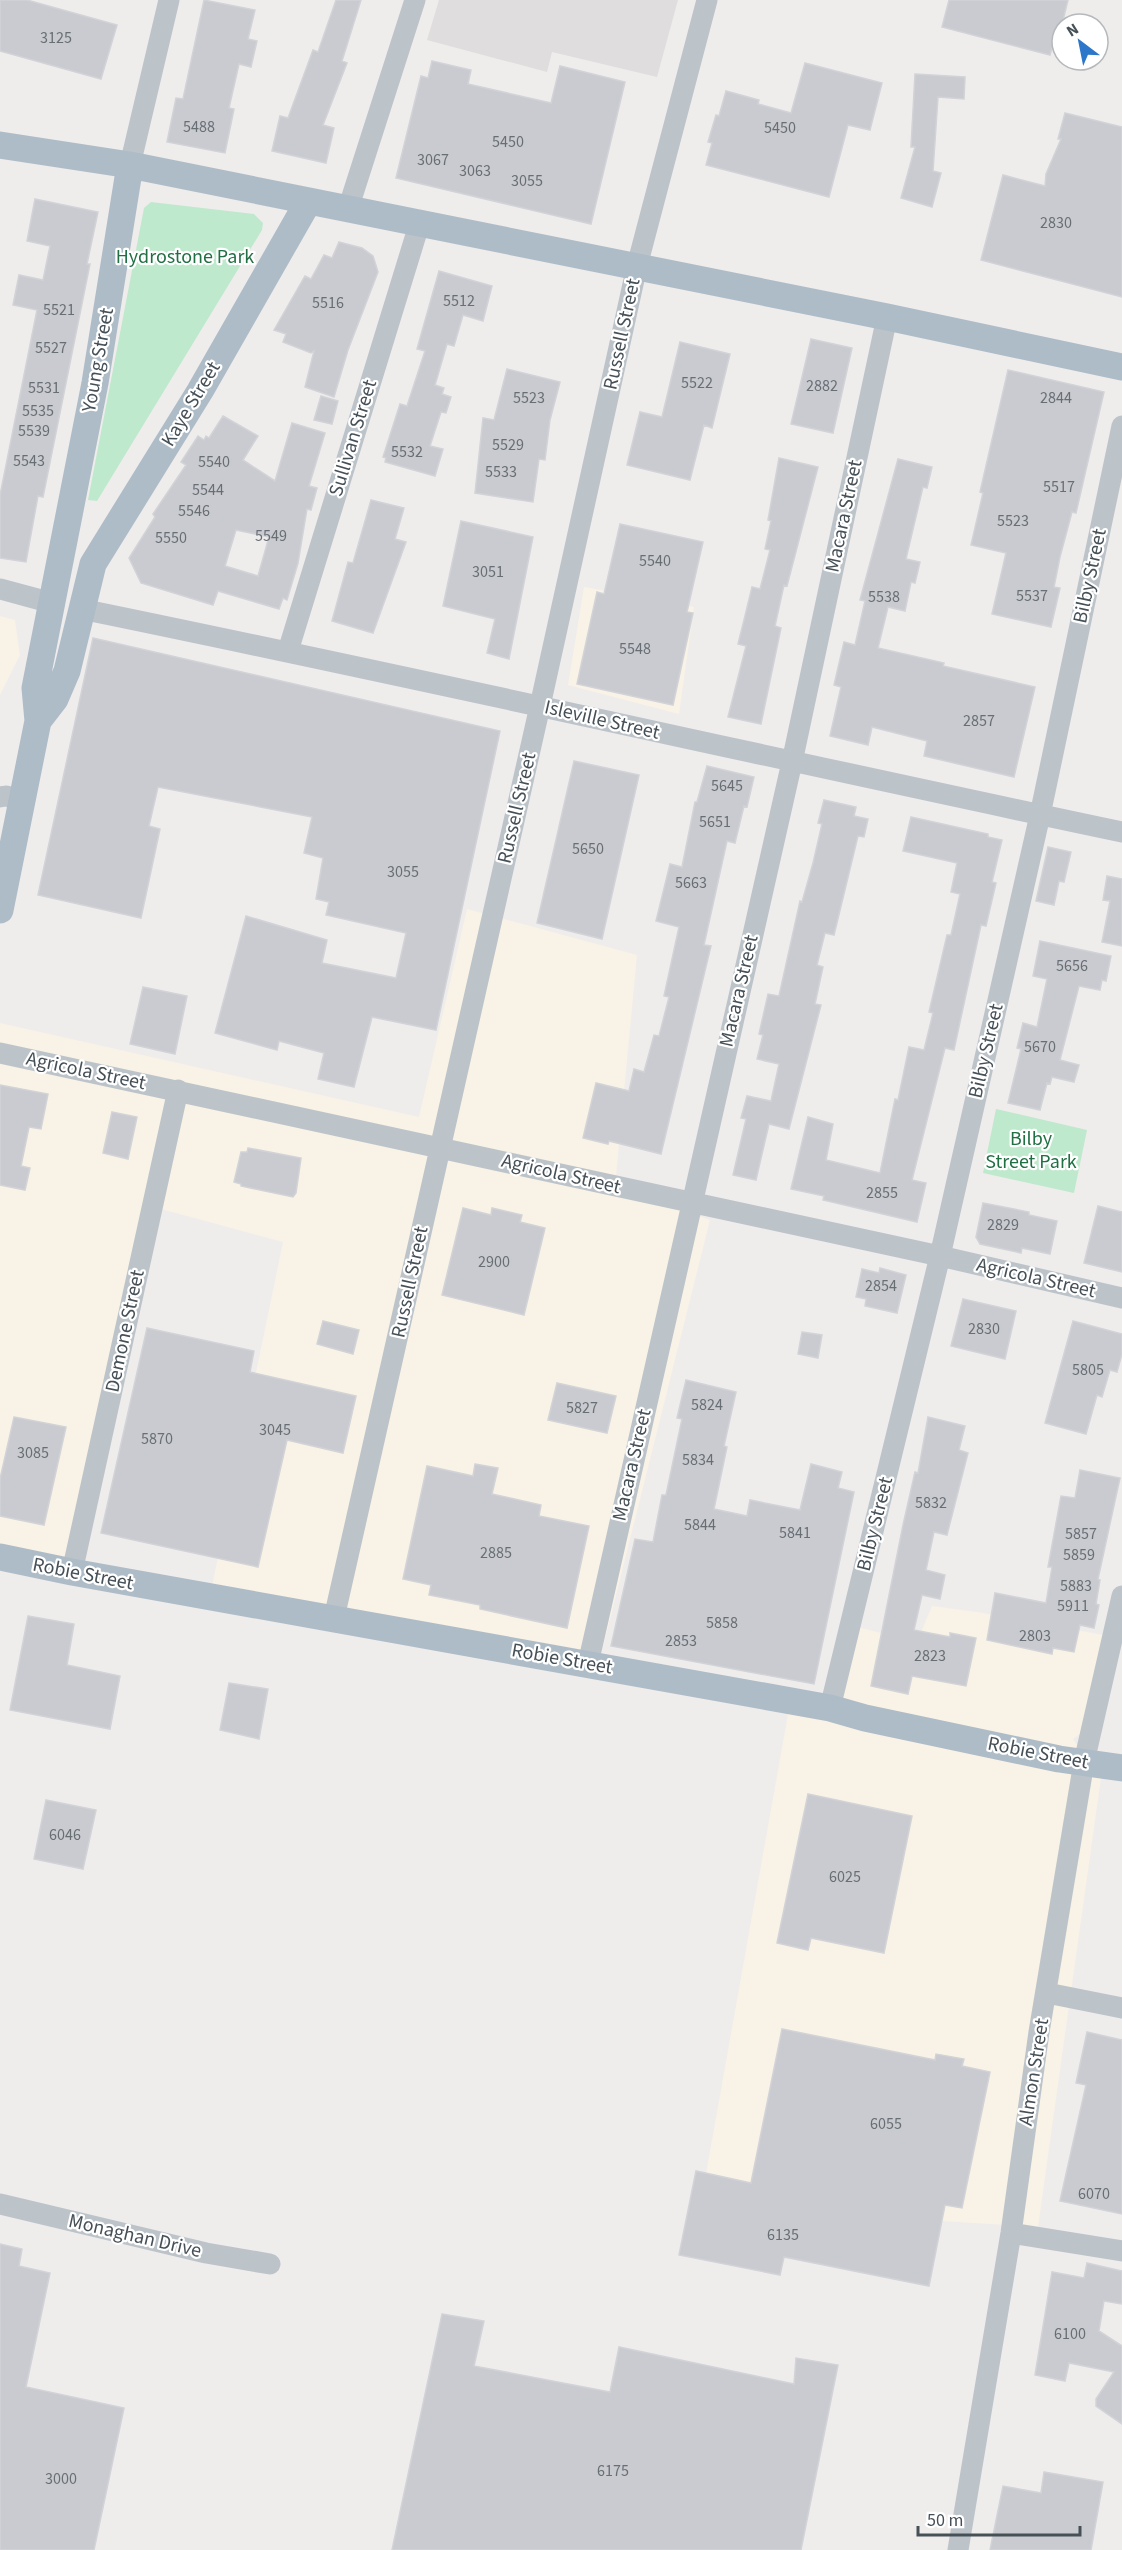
<svg xmlns="http://www.w3.org/2000/svg" width="1122" height="2550" viewBox="0 0 1122 2550" font-family="'Source Sans 3',sans-serif">
	<rect width="100%" height="100%" fill="#efecec"/>
	<path fill="#f9f2e6" d="M584,587L694,607L679,714L568,685Z
		M0,616L15,620L20,655L0,695Z
		M467,909L637,955L615,1187L710,1220L598,1667L211,1591L283,1242L150,1206L78,1565L0,1550V1023L419,1117Z
		M932,1606L977,1612L1120,1638L1101,1719L1073,1739L1101,1778L1038,2227L942,2221L706,2174L790,1703L840,1712L853,1626L917,1642Z"/>
	<path fill="#dfdddd" d="M439,0H678L657,77L552,52L547,72L427,40Z"/>
	<path fill="#bee9cd" d="M151,202L254,214L263,223L262,230L97,501L88,500L144,208Z
		M996,1109L1087,1130L1074,1193L983,1173Z"/>
	<path fill="#cacbd0" stroke="#d1d3d7" stroke-width="1.5" fill-rule="evenodd" d="M0,0H27L117,25L101,79L0,51Z
		M204,0L255,10L248,39L257,41L251,67L239,64L229,108L234,109L225,153L167,142L176,98L183,99Z
		M336,0H361L342,61L347,63L323,125L334,128L326,163L272,151L280,116L288,118L313,50L318,52Z
		M949,0H1068L1056,49L1052,48L1050,55L942,27Z
		M432,61L471,70L468,84L551,103L560,66L625,82L591,224L396,178L421,76L428,78Z
		M805,63L882,83L870,130L848,125L829,197L706,165L712,143L708,142L716,115L719,116L726,91L759,100L758,104L791,113Z
		M915,74L965,77L964,99L938,97L933,171L941,173L932,207L901,198L915,147H911Z
		M1065,113L1122,127V297L981,260L1003,175L1045,186L1046,174L1061,139H1058Z
		M35,199L98,212L87,264H90L43,497L38,496L26,562L0,558V495L37,310L13,305L19,275L43,280L50,246L27,241Z
		M339,242L362,248L373,256L378,272L348,350L334,397L305,387L314,351L311,353L283,342L286,334L274,330L305,276L311,279L324,255L332,258Z
		M439,271L492,286L483,321L463,315L454,346L447,344L435,385L444,388L442,394L451,397L446,413L441,412L430,446L443,449L435,476L385,462L386,458L383,457L400,404L407,406L425,351L417,349Z
		M811,339L852,348L833,433L791,424Z
		M680,342L730,354L712,428L704,425L690,480L627,465L640,412L662,417Z
		M507,369L560,382L550,420L545,460L539,459L533,502L475,493L483,418L494,420Z
		M1008,370L1104,392L1076,513L1072,512L1060,557L1054,587L1060,588L1051,627L992,614L1006,553L971,545L983,493L980,492Z
		M321,396L338,401L332,424L314,420Z
		M223,416L258,436L243,460L275,481L292,423L325,433L309,486L317,488L311,510L307,509L298,563L287,600L283,598L279,609L218,591L213,605L141,583L129,558L155,517L153,514L186,465L181,462L198,436L204,440L206,436L209,438ZM236,530L269,537L258,576L225,566Z
		M779,458L818,467L787,586L784,585L775,626L781,628L761,724L728,717L746,646L738,644L744,620L752,587L760,589L770,550L765,549L771,521L768,520Z
		M898,459L932,467L927,488L923,487L906,559L920,562L915,583L911,582L905,611L888,607L878,648L944,663L943,666L1035,687L1014,777L924,756L927,741L872,727L868,745L830,736L841,687L834,685L844,642L855,645L865,601L860,600Z
		M371,500L404,508L395,539L406,542L373,633L332,621L348,562L353,563Z
		M461,521L533,537L509,659L487,653L495,619L443,606Z
		M620,524L703,542L687,612L693,613L673,705L577,684L597,592L604,594Z
		M93,638L500,731L436,1030L372,1017L354,1087L318,1079L324,1053L279,1041L277,1050L215,1033L246,916L327,940L322,963L396,978L406,933L326,915L329,902L316,899L323,858L304,853L312,817L158,787L149,826L160,829L141,918L38,895Z
		M574,761L639,775L602,939L537,923Z
		M707,766L754,777L747,807L744,806L735,843L727,841L704,945L711,946L661,1154L609,1141L608,1144L583,1138L596,1083L629,1091L634,1069L644,1072L654,1035L659,1036L669,997L664,996L679,927L656,921L670,864L682,867L695,802H697Z
		M824,800L856,807L854,816L868,819L864,837L858,836L834,935L825,933L817,965L823,967L815,1004L821,1005L789,1129L769,1124L756,1180L733,1175L746,1119L741,1118L747,1096L771,1101L779,1064L757,1059L763,1035L759,1034L768,994L779,996L800,901L802,902L813,863L822,824L818,823Z
		M911,817L988,834V837L1002,840L992,882L996,883L986,926L981,925L954,1050L945,1048L912,1180L926,1183L917,1222L823,1200L824,1196L791,1189L808,1117L833,1124L826,1160L880,1173L895,1099L898,1100L909,1047L924,1050L933,1013L929,1012L947,935H951L960,894L951,892L957,863L903,851Z
		M1048,847L1071,852L1064,882L1059,881L1054,905L1036,901Z
		M1107,876L1122,879V946L1102,942L1110,901L1103,900Z
		M1040,941L1111,956L1106,981L1102,980L1100,990L1079,986L1060,1060L1079,1065L1074,1082L1052,1077L1050,1084L1047,1083L1040,1110L1008,1103L1021,1049L1017,1048L1023,1023L1037,1027L1047,979L1033,976Z
		M143,987L187,996L175,1054L130,1044Z
		M0,1085L48,1094L41,1129L29,1127L21,1166L30,1168L25,1190L0,1185Z
		M112,1112L137,1117L128,1159L103,1153Z
		M248,1148L301,1158L296,1193L293,1197L241,1186V1184L234,1182L241,1152H247Z
		M983,1203L1029,1212V1215L1057,1221L1050,1254L1022,1248L1021,1253L980,1244L976,1237Z
		M1098,1206L1122,1212V1272L1084,1263Z
		M463,1208L491,1215L492,1208L522,1215L520,1222L545,1228L524,1315L442,1295Z
		M880,1268L906,1275L897,1313L865,1306L866,1299L856,1297L862,1269L879,1273Z
		M963,1299L1016,1311L1005,1359L951,1346Z
		M323,1321L359,1330L353,1354L317,1344Z
		M1073,1321L1122,1334V1354L1117,1372L1110,1370L1102,1397L1097,1395L1086,1434L1045,1423Z
		M147,1328L254,1351L250,1372L356,1396L343,1453L287,1440L258,1567L101,1533Z
		M802,1332L822,1335L818,1358L798,1354Z
		M686,1380L736,1392L724,1446L727,1447L714,1509L747,1516L750,1500L800,1510L811,1464L842,1472L838,1488L854,1492L814,1684L611,1646L635,1539L653,1542L662,1495H666L682,1419L677,1418Z
		M557,1383L616,1396L607,1433L548,1420Z
		M14,1417L66,1427L44,1525L0,1516V1479Z
		M928,1417L965,1426L959,1450L968,1453L947,1535L934,1532L926,1570L945,1575L940,1599L922,1595L914,1630L950,1637V1633L976,1638L966,1686L912,1676L908,1694L871,1686L903,1525L915,1472L918,1473Z
		M475,1464L498,1468L492,1494L541,1505L539,1516L589,1526L567,1628L480,1609V1605L429,1595L431,1585L403,1579L427,1466L473,1476Z
		M1080,1470L1120,1478L1098,1579L1100,1580L1096,1604L1099,1605L1094,1628L1080,1625L1074,1652L1053,1648L1052,1654L987,1640L995,1593L1046,1603L1052,1567H1048L1061,1496L1075,1498Z
		M28,1616L74,1624L67,1665L120,1676L110,1729L10,1710Z
		M229,1683L268,1689L259,1739L220,1730Z
		M808,1794L912,1816L884,1953L811,1938L808,1950L777,1943Z
		M46,1800L96,1810L83,1869L34,1859Z
		M782,2029L935,2060L936,2054L964,2059L962,2066L990,2072L962,2208L945,2205L929,2286L784,2257L780,2275L679,2255L696,2171L751,2183Z
		M1087,2032L1122,2040V2214L1060,2201L1086,2085L1076,2083Z
		M0,2244L22,2249L19,2266L50,2273L26,2387L124,2408L94,2550H0Z
		M1087,2263L1122,2271V2304L1104,2301L1099,2331L1122,2346V2424L1096,2406V2399L1114,2372L1069,2363L1065,2381L1035,2375L1052,2272L1084,2278Z
		M442,2314L484,2321L474,2366L610,2392L619,2347L794,2384L796,2358L838,2365L801,2550H392Z
		M1044,2472L1103,2482L1091,2550H990L1003,2486L1041,2493Z"/>
	<g fill="none" stroke-linecap="round" stroke-linejoin="round">
		<path stroke="#bcc4ca" stroke-width="21" d="M130,165L169,0
			M348,209L415,0
			M0,589L52,603
			M81,609C429,680 775,759 1122,832
			M288,651L419,225
			M0,797L6,796L23,800
			M0,1053L940,1256L1122,1298
			M72,1572L178,1090
			M334,1618L540,706L637,266L707,0
			M588,1664L792,762L887,317
			M830,1708L940,1256L1040,815L1122,426
			M1047,1993L1122,2008
			M0,2204L206,2253L270,2264
			M1011,2233L1122,2251
			M958,2550L1011,2233L1039,2032L1084,1762L1122,1596"/>
		<path stroke="#aebcc8" stroke-width="27" d="M0,145L130,165L887,317L1122,367
			M38,721L55,699L67,671L93,564L200,391L308,202
			M0,910L38,721L35,688L95,383L130,165
			M0,1557L72,1572L830,1708L865,1718L1059,1759L1122,1768"/>
	</g>
	<g text-anchor="middle" dominant-baseline="central" stroke-width="4.5" stroke-linejoin="round" paint-order="stroke">
		<g font-size="16" fill="#676f75">
			<text x="56" y="38">3125</text>
			<text x="199" y="127">5488</text>
			<text x="780" y="128">5450</text>
			<text x="508" y="142">5450</text>
			<text x="433" y="160">3067</text>
			<text x="475" y="171">3063</text>
			<text x="527" y="181">3055</text>
			<text x="1056" y="223">2830</text>
			<text x="459" y="301">5512</text>
			<text x="328" y="303">5516</text>
			<text x="59" y="310">5521</text>
			<text x="51" y="348">5527</text>
			<text x="697" y="383">5522</text>
			<text x="822" y="386">2882</text>
			<text x="44" y="388">5531</text>
			<text x="529" y="398">5523</text>
			<text x="1056" y="398">2844</text>
			<text x="38" y="411">5535</text>
			<text x="34" y="431">5539</text>
			<text x="508" y="445">5529</text>
			<text x="407" y="452">5532</text>
			<text x="29" y="461">5543</text>
			<text x="214" y="462">5540</text>
			<text x="501" y="472">5533</text>
			<text x="1059" y="487">5517</text>
			<text x="208" y="490">5544</text>
			<text x="194" y="511">5546</text>
			<text x="1013" y="521">5523</text>
			<text x="271" y="536">5549</text>
			<text x="171" y="538">5550</text>
			<text x="655" y="561">5540</text>
			<text x="488" y="572">3051</text>
			<text x="1032" y="596">5537</text>
			<text x="884" y="597">5538</text>
			<text x="635" y="649">5548</text>
			<text x="979" y="721">2857</text>
			<text x="727" y="786">5645</text>
			<text x="715" y="822">5651</text>
			<text x="588" y="849">5650</text>
			<text x="403" y="872">3055</text>
			<text x="691" y="883">5663</text>
			<text x="1072" y="966">5656</text>
			<text x="1040" y="1047">5670</text>
			<text x="882" y="1193">2855</text>
			<text x="1003" y="1225">2829</text>
			<text x="494" y="1262">2900</text>
			<text x="881" y="1286">2854</text>
			<text x="984" y="1329">2830</text>
			<text x="1088" y="1370">5805</text>
			<text x="707" y="1405">5824</text>
			<text x="582" y="1408">5827</text>
			<text x="275" y="1430">3045</text>
			<text x="157" y="1439">5870</text>
			<text x="33" y="1453">3085</text>
			<text x="698" y="1460">5834</text>
			<text x="931" y="1503">5832</text>
			<text x="700" y="1525">5844</text>
			<text x="795" y="1533">5841</text>
			<text x="1081" y="1534">5857</text>
			<text x="496" y="1553">2885</text>
			<text x="1079" y="1555">5859</text>
			<text x="1076" y="1586">5883</text>
			<text x="1073" y="1606">5911</text>
			<text x="722" y="1623">5858</text>
			<text x="1035" y="1636">2803</text>
			<text x="681" y="1641">2853</text>
			<text x="930" y="1656">2823</text>
			<text x="65" y="1835">6046</text>
			<text x="845" y="1877">6025</text>
			<text x="886" y="2124">6055</text>
			<text x="1094" y="2194">6070</text>
			<text x="783" y="2235">6135</text>
			<text x="1070" y="2334">6100</text>
			<text x="613" y="2471">6175</text>
			<text x="61" y="2479">3000</text>
		</g>
		<g font-size="20" fill="#207044" stroke="#fff">
			<text x="185" y="257">Hydrostone Park</text>
			<text x="1031" y="1139">Bilby<tspan x="1031" dy="23">Street Park</tspan></text>
		</g>
		<g font-size="20" fill="#465057" stroke="#fff">
			<text transform="translate(622 334) rotate(-78)">Russell Street</text>
			<text transform="translate(98 360) rotate(-80)">Young Street</text>
			<text transform="translate(191 404) rotate(-59)">Kaye Street</text>
			<text transform="translate(353 438) rotate(-73)">Sullivan Street</text>
			<text transform="translate(844 516) rotate(-78)">Macara Street</text>
			<text transform="translate(1090 576) rotate(-78)">Bilby Street</text>
			<text transform="translate(602 720) rotate(13)">Isleville Street</text>
			<text transform="translate(517 808) rotate(-77)">Russell Street</text>
			<text transform="translate(739 991) rotate(-77)">Macara Street</text>
			<text transform="translate(986 1051) rotate(-77)">Bilby Street</text>
			<text transform="translate(86 1071) rotate(12)">Agricola Street</text>
			<text transform="translate(561 1174) rotate(13)">Agricola Street</text>
			<text transform="translate(1036 1278) rotate(13)">Agricola Street</text>
			<text transform="translate(410 1282) rotate(-78)">Russell Street</text>
			<text transform="translate(125 1331) rotate(-78)">Demone Street</text>
			<text transform="translate(632 1465) rotate(-77)">Macara Street</text>
			<text transform="translate(875 1524) rotate(-76)">Bilby Street</text>
			<text transform="translate(83 1574) rotate(11)">Robie Street</text>
			<text transform="translate(562 1659) rotate(10)">Robie Street</text>
			<text transform="translate(1038 1753) rotate(11)">Robie Street</text>
			<text transform="translate(1034 2072) rotate(-81)">Almon Street</text>
			<text transform="translate(135 2236) rotate(13)">Monaghan Drive</text>
		</g>
	</g>
	<g transform="translate(1080 42) rotate(328)"><circle r="28" fill="#ffffff" stroke="#b5b9bc" stroke-width="1.5"/>
	<path d="M0-4.5L10 22L0 15L-10 22Z" fill="#2c77c9"/>
	<text y="-9" font-size="16" font-weight="bold" text-anchor="middle" fill="#465057">N</text>
	</g>
	<path d="M918 2526v9h162v-9" fill="none" stroke="#465057" stroke-width="3"/>
	<text x="927" y="2526" font-size="18" fill="#465057" stroke="#ffffff" stroke-width="4.5" paint-order="stroke">50 m</text>
</svg>
